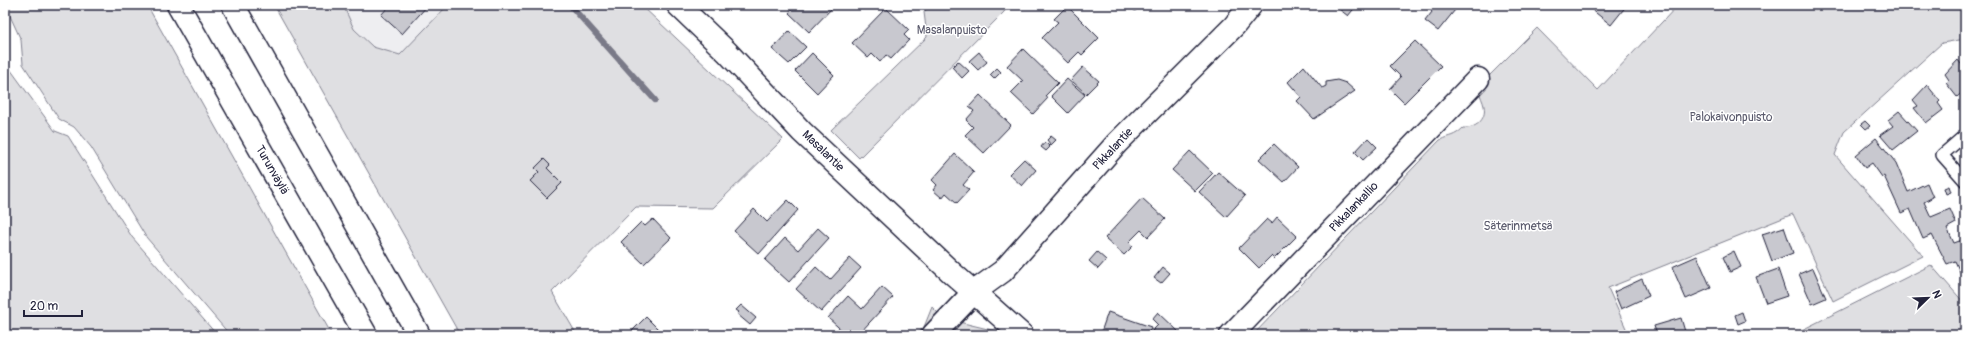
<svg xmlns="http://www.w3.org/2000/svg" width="1970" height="340" viewBox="0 0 1970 340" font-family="Pangolin,sans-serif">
	<rect width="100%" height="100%" fill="#fff"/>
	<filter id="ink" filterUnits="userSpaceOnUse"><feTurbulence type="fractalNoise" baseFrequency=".025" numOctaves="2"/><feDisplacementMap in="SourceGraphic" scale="8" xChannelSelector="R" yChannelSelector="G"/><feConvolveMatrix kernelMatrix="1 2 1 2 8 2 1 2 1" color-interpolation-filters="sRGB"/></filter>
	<g filter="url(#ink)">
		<path fill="#eeeef1" d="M343,5H448L400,55L373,47L354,29Z"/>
		<path fill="#dfdfe2" stroke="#80808e" d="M5,5H147L332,335H230L146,237L91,147L74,127L59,119L23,64L21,40Z
			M274,5H343L354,29L373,47L400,55L448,5H641L783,139L713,208L636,207L552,292L577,335H460Z
			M931,5H1008L1004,12L859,158L831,130L927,37L924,12Z
			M1678,5H1965V39L1942,43L1844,132L1835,155L1923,256L1833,301L1793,214L1608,288L1629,335H1253L1440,140C1450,135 1454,137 1463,128C1475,129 1487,120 1484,106C1483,101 1480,96 1479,91L1482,83L1537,28L1598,90Z
			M5,62L55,131L68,136L132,237L217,335H5Z
			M1931,265L1965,304V335H1792Z
			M932,307L952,327L959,322L992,330L998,327L1005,335H916L924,327Z"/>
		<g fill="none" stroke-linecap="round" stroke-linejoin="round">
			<path stroke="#7a7a88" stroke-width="6" d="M570,5L655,100"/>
		</g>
		<path fill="#c8c8cf" stroke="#22223b" d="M390,5H428L402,34L381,15Z
			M796,5H835L809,32L789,13Z
			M1129,5H1141L1135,11Z
			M1334,5H1357L1348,16Z
			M1459,5L1438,31L1425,21L1432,12L1426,5Z
			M1594,5H1627L1611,25L1591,9Z
			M1737,5H1748L1737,8Z
			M1067,6L1099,38L1082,55L1079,52L1068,63L1042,38L1058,22L1054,19Z
			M886,8L909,30L904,35L909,40L891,59L886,55L880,62L872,54L868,58L852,43Z
			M789,31L806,47L789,64L772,49Z
			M1415,41L1441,66L1404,103L1390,89L1401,77L1390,66Z
			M1023,49L1058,83L1045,96L1048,98L1033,114L1011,93L1023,81L1007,66Z
			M979,52L987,62L978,70L969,61Z
			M812,53L834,75L817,93L795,71Z
			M1958,60L1965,69V90L1957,97L1946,83L1949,80L1945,74Z
			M958,61L969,71L962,78L952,67Z
			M1304,66L1322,88L1326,86V82L1337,80L1346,83L1355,91L1314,119L1297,101L1301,97L1288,82Z
			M1083,67L1099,81L1086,94L1071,80Z
			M997,68L1001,72L994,79L990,75Z
			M1067,79L1085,95L1068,113L1051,96Z
			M1927,85L1940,101L1938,103L1943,110L1926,123L1914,108L1918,106L1913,100Z
			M980,95L1011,125L984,153L965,135L973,127L966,120L974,111L969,107Z
			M1899,111L1917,131L1893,150L1880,135L1893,126L1888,120Z
			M1865,121L1870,126L1866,129L1861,124Z
			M1051,136L1056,140L1051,145L1047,140Z
			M1368,138L1377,147L1363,160L1355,152Z
			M1876,138L1896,163L1908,192L1927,183L1933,197L1924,202L1931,217L1950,209L1956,223L1947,228L1954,243L1965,239V283L1955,261L1947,264L1932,235L1923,239L1910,209L1901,213L1884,176L1882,177L1872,163L1865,168L1856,155Z
			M1045,142L1050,147L1046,151L1041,147Z
			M1274,144L1298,167L1284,182L1259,159Z
			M1190,151L1213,173L1195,191L1172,170Z
			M955,154L974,172L963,185L969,190L957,203L946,193L942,198L933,190L937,185L932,180Z
			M544,159L550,165L547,168L562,183L547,198L530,181L539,172L535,168Z
			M1024,159L1036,170L1022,186L1009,174Z
			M1218,172L1245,196L1226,217L1199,192Z
			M1949,186L1951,192L1946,194L1944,188Z
			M1142,198L1165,219L1148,237L1141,230L1129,242L1133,246L1124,255L1105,238Z
			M788,200L798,210L759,254L734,231L754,209L767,222Z
			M1277,217L1297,236L1274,259L1271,256L1259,268L1239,248L1267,219L1272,223Z
			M653,219L671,238L644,264L621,242L641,222L645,226Z
			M1784,227L1793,253L1772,261L1762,234Z
			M818,228L829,238L789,282L765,260L785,238L798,250Z
			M1734,251L1741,267L1730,272L1723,257Z
			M1097,252L1106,260L1098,269L1089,261Z
			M1697,256L1711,288L1686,299L1672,267Z
			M850,258L861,268L821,312L796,289L816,267L830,280Z
			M1163,267L1170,273L1161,283L1154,278Z
			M1813,268L1826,298L1812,304L1799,274Z
			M1778,269L1787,296L1766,303L1756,277Z
			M1642,279L1649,296L1621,309L1614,292Z
			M882,287L893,297L858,335H847L828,318L848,296L862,309Z
			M741,305L756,318L750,325L737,314L739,312L736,310Z
			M1108,312L1151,327L1148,335H1100Z
			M1158,312L1178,331L1174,335H1156L1152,331L1158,325L1152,319Z
			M1742,312L1745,321L1738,324L1735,315Z
			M646,317L658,329L652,335H628Z
			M1681,318L1686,335H1657L1654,326Z"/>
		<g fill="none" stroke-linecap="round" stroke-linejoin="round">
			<defs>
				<path id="lane" d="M1965,135L1942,155L1965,181"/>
				<path id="street" d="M933,335L974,292L1003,271L1117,143L1234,26L1251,5
					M1231,335L1478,79"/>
				<path id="secondary" d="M678,5L727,52L802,132L951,272L1022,335"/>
				<path id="highway" d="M178,5L366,335
					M233,5L419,335"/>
			</defs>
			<use href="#lane" stroke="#22223b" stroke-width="14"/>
			<use href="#street" stroke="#22223b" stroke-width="25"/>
			<use href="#secondary" stroke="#22223b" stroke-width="25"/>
			<use href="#highway" stroke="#22223b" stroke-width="25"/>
			<use href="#lane" stroke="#fff" stroke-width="11"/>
			<use href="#street" stroke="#fff" stroke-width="22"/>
			<use href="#secondary" stroke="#fff" stroke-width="22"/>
			<use href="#highway" stroke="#fff" stroke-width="22"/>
		</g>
	</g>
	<g text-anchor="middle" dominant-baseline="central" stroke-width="3" stroke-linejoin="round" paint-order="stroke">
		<g font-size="12" fill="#5b5b6d" stroke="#fff">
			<text x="952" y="30">Masalanpuisto</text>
			<text x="1731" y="117">Palokaivonpuisto</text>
			<text x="1518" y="226">Säterinmetsä</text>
		</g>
		<g font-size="12" fill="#22223b" stroke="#fff">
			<text transform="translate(1113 149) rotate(-47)">Pikkalantie</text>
			<text transform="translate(823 151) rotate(44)">Masalantie</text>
			<text transform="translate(272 170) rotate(60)">Turunväylä</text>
			<text transform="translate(1354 207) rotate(-46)">Pikkalankallio</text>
		</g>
	</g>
	<rect width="1970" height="340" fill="none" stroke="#fff" stroke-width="20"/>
	<rect x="10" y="10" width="1950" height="320" fill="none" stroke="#22223b" stroke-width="1.5" filter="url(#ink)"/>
	<g transform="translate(1928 298) rotate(67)" stroke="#ffffff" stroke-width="3" paint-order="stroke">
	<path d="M0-3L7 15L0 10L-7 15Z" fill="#22223b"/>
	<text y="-6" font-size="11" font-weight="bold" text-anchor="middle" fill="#22223b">N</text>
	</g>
	<path d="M24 310v6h58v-6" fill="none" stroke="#22223b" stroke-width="2"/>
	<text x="30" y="310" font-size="12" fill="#22223b" stroke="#ffffff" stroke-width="3" paint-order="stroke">20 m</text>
</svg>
